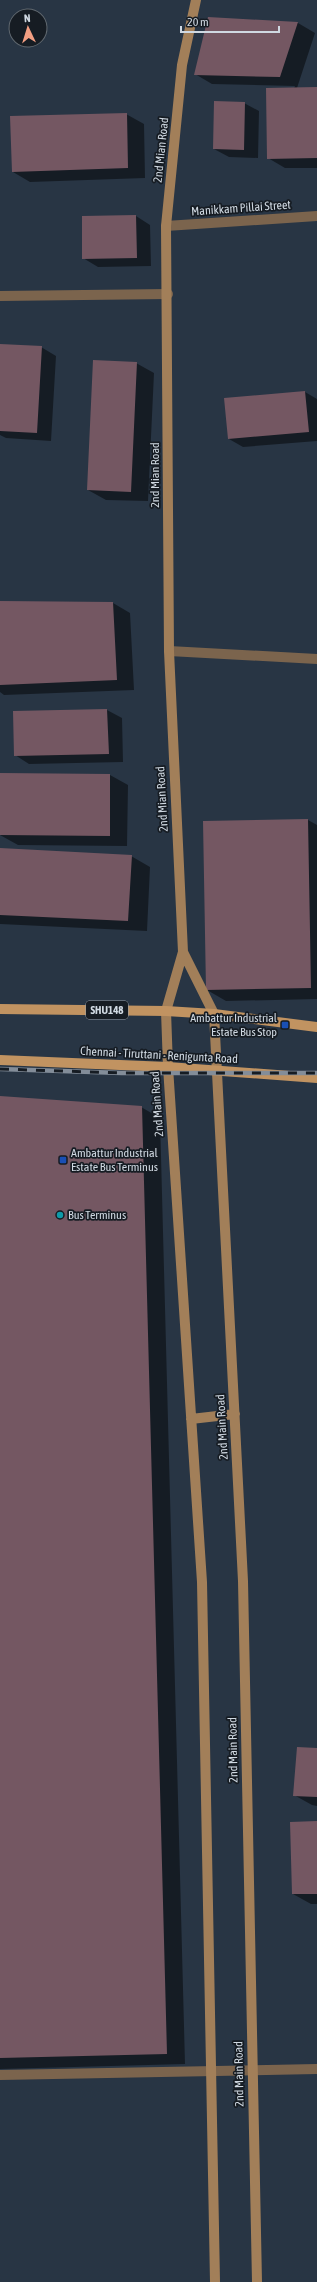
<svg xmlns="http://www.w3.org/2000/svg" width="317" height="2282" viewBox="0 0 317 2282" font-family="'Asap Condensed',sans-serif">
	<rect width="100%" height="100%" fill="#283544"/>
	<path fill="#0007" d="M209,18L298,23L315,33L297,88H317V168H285L268,158L295,86L212,84L195,74Z
		M244,103L259,111L258,158L229,157L214,149Z
		M126,114L144,124L145,178L30,182L13,172Z
		M136,216L150,225L151,266L98,267L83,258Z
		M0,345L41,347L56,356L51,441L6,438L0,435Z
		M136,363L154,373L148,501L106,500L88,490Z
		M305,392L317,399V441L243,447L229,439L225,399Z
		M0,602L113,603L130,613L134,690L4,695L0,692Z
		M107,710L122,718L123,762L29,764L15,755L14,712Z
		M0,774L110,775L128,785L127,846L18,845L0,835Z
		M308,820L317,825V999L226,1001L207,990Z
		M0,849L131,856L150,867L147,931L0,924Z
		M0,1097L141,1107L160,1118L185,2064L0,2069Z
		M317,1749V1806L312,1805L294,1795Z
		M317,1822V1904H311L293,1894Z"/>
	<path fill="#745762" d="M208,17L298,22L280,77L194,75Z
		M317,87V158L267,159L266,88Z
		M214,101L245,102L244,150L213,149Z
		M127,113L128,168L12,172L10,116Z
		M136,215L137,258L82,259V216Z
		M0,344L42,346L37,433L0,431Z
		M93,360L137,362L131,492L87,490Z
		M305,391L309,432L228,439L224,398Z
		M0,601L113,602L117,680L0,685Z
		M107,709L109,754L14,756L13,711Z
		M0,773L110,774V836L0,835Z
		M308,819L311,988L206,990L203,821Z
		M0,848L132,855L128,921L0,915Z
		M0,1096L142,1106L167,2054L0,2058Z
		M297,1747L317,1748V1797L293,1796Z
		M317,1821V1894H292L290,1822Z"/>
	<g fill="none" stroke-linecap="round" stroke-linejoin="round">
		<path stroke="#7b644d" stroke-width="10" d="M166,226L317,216
			M0,296L168,294
			M169,651L317,659
			M0,2075L317,2069"/>
		<path stroke="#a27f59" stroke-width="10" d="M196,0L182,65L166,226L169,651L183,952L166,1011L168,1067L202,1582L215,2282
			M183,952L214,1014L243,1581L257,2282
			M191,1419L235,1414"/>
		<path stroke="#c19361" stroke-width="10" d="M0,1009L166,1011L214,1014L317,1027
			M0,1060L168,1067L317,1078"/>
		<defs>
			<path id="rail" d="M0,1069L122,1073H317"/>
		</defs>
		<use href="#rail" stroke="#838d99" stroke-width="4.5"/>
		<use href="#rail" stroke="#161c23" stroke-width="3" stroke-dasharray="9" stroke-linecap="butt"/>
	</g>
	<g fill="#1a4fb4" stroke="#161c23" stroke-width="1.5">
		<rect x="281" y="1021" width="8" height="8" rx="2"/>
		<rect x="59" y="1156" width="8" height="8" rx="2"/>
	</g>
	<circle fill="#0f9aa8" stroke="#161c23" stroke-width="1.5" cx="60" cy="1215" r="4"/>
	<g text-anchor="middle" dominant-baseline="central" stroke-width="3.5" stroke-linejoin="round" paint-order="stroke">
		<rect fill="#161c23" stroke="#98a0a9" stroke-width="1" x="86" y="1001" width="42" height="18" rx="3"/>
		<g font-size="11" font-weight="bold" fill="#d0d9e2">
			<text x="107" y="1010">SHU148</text>
		</g>
		<g font-size="12" fill="#d0d9e2" stroke="#161c23">
			<text transform="translate(161 150) rotate(-84)">2nd Mian Road</text>
			<text transform="translate(241 208) rotate(-4)">Manikkam Pillai Street</text>
			<text transform="translate(155 475) rotate(-90)">2nd Mian Road</text>
			<text transform="translate(162 799) rotate(-93)">2nd Mian Road</text>
			<text transform="translate(159 1055) rotate(3)">Chennai - Tiruttani - Renigunta Road</text>
			<text transform="translate(157 1104) rotate(-94)">2nd Main Road</text>
			<text transform="translate(222 1427) rotate(-93)">2nd Main Road</text>
			<text transform="translate(233 1750) rotate(-91)">2nd Main Road</text>
			<text transform="translate(239 2074) rotate(-91)">2nd Main Road</text>
		</g>
		<g font-size="12" fill="#d0d9e2" stroke="#161c23" text-anchor="start">
			<text x="277" y="1018" text-anchor="end">Ambattur Industrial<tspan x="277" dy="14">Estate Bus Stop</tspan></text>
			<text x="71" y="1153">Ambattur Industrial<tspan x="71" dy="14">Estate Bus Terminus</tspan></text>
			<text x="68" y="1215">Bus Terminus</text>
		</g>
	</g>
	<g transform="translate(28 28) rotate(356)"><circle r="19" fill="#161c23" stroke="#60686f"/>
	<path d="M0-3L7 15L0 10L-7 15Z" fill="#f39f83"/>
	<text y="-6" font-size="11" font-weight="bold" text-anchor="middle" fill="#d0d9e2">N</text>
	</g>
	<path d="M181 26v6h98v-6" fill="none" stroke="#d0d9e2" stroke-width="2"/>
	<text x="187" y="26" font-size="12" fill="#d0d9e2" stroke="#161c23" stroke-width="3" paint-order="stroke">20 m</text>
</svg>
